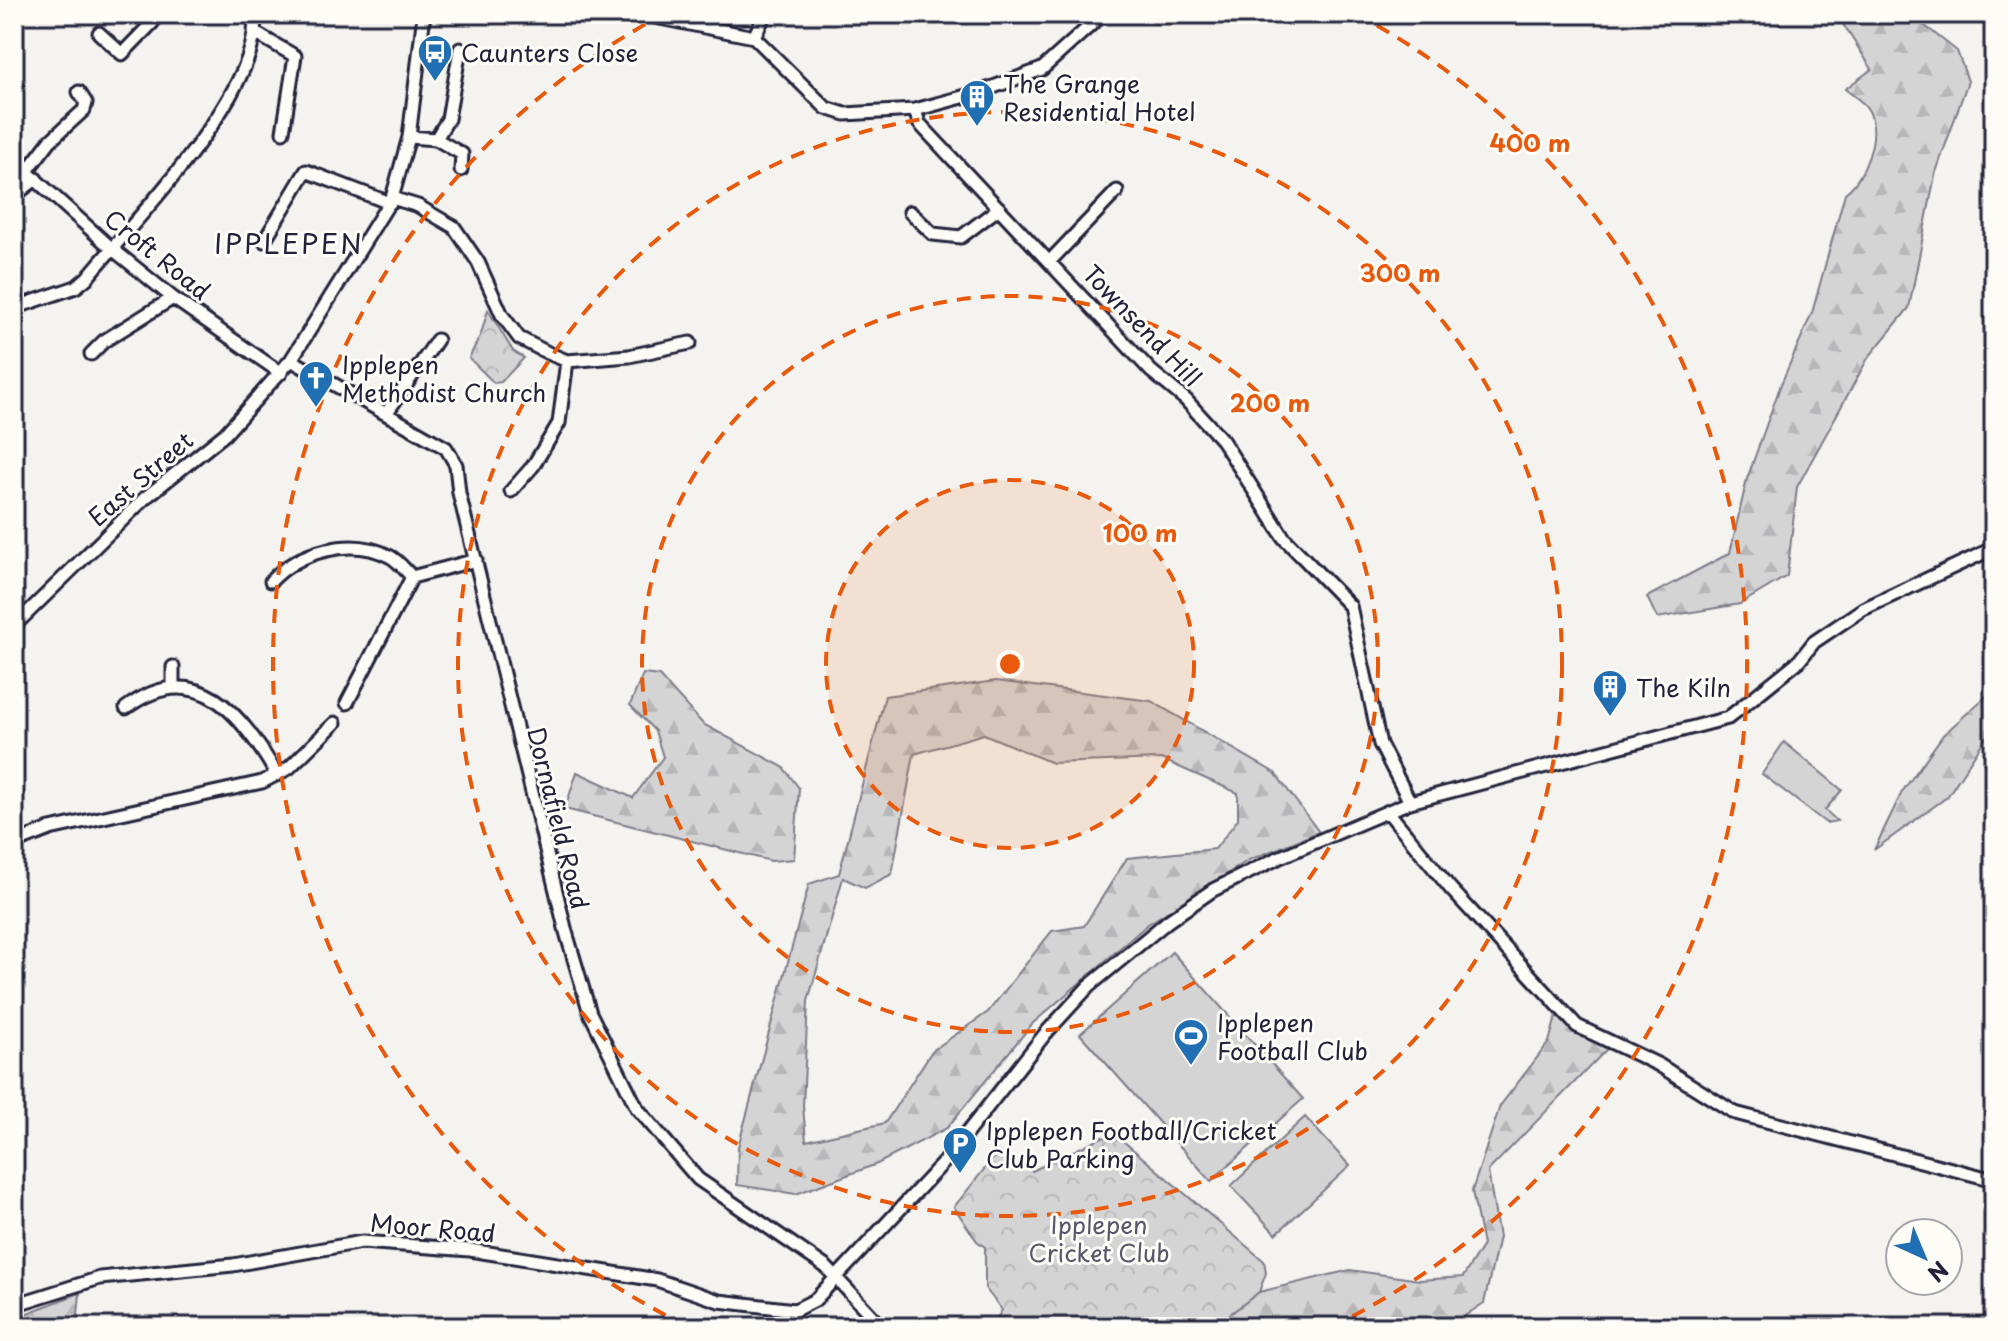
<svg xmlns="http://www.w3.org/2000/svg" width="2008" height="1341" viewBox="0 0 2008 1341" font-family="'Playpen Sans',sans-serif">
	<defs>
		<pattern id="forest-firs" width="22" height="20" patternUnits="userSpaceOnUse" patternTransform="scale(2)"><rect width="22" height="20" fill="#d5d4d5"/><path d="M5 1l3.5 6h-7zM16 11l3.5 6h-7z" fill="#b7b6b8"/></pattern>
		<pattern id="park-crowns" width="20" height="18" patternUnits="userSpaceOnUse" patternTransform="scale(2)"><rect width="20" height="18" fill="#d5d4d5"/><path d="M2 6a3 3 0 1 1 6 0M12 15a3 3 0 1 1 6 0" fill="none" stroke="#b7b6b8"/></pattern>
	</defs>
	<rect width="100%" height="100%" fill="#f4f3ef"/>
	<filter id="ink" filterUnits="userSpaceOnUse"><feTurbulence type="fractalNoise" baseFrequency=".0125" numOctaves="2"/><feDisplacementMap in="SourceGraphic" scale="16" xChannelSelector="R" yChannelSelector="G"/><feConvolveMatrix kernelMatrix="1 2 1 2 8 2 1 2 1" color-interpolation-filters="sRGB"/></filter>
	<g filter="url(#ink)">
		<path fill="url(#forest-firs)" stroke="#7c7b88" stroke-width="2" fill-rule="evenodd" d="M1851,14H1910L1957,51L1968,81L1935,175L1909,308L1868,358L1797,487L1787,576L1740,604L1657,618L1647,597L1730,553L1747,479L1781,384L1812,313L1845,193C1865,179 1881,135 1869,111C1865,102 1852,95 1845,89L1872,69L1839,18Z
			M1994,220V301C1985,285 1984,236 1994,220Z
			M643,674L659,676L703,724L783,767L799,788L794,859L771,861L565,809L577,772L633,798L663,757L655,731L630,705Z
			M996,681L1151,701L1275,773L1319,832L1249,860L1148,924L1032,1024L947,1128L877,1164L796,1194L737,1185L738,1147L809,884L839,874L885,696ZM984,734L1052,763L1161,759L1238,793V819L1215,849L1127,858L1084,926L1052,931L988,1012L932,1051L885,1123L806,1141L803,1106L808,1001L843,878L865,888L892,874L914,754Z
			M1994,686V725L1947,797L1874,850L1902,792L1943,735L1991,692Z
			M1556,1017L1609,1047L1488,1171L1499,1237L1484,1303L1448,1327H1213L1259,1292L1350,1270L1420,1280L1463,1277L1483,1245L1472,1191L1500,1106L1549,1042Z
			M80,1293L77,1327H14V1318Z"/>
		<path fill="url(#park-crowns)" stroke="#7c7b88" stroke-width="2" d="M488,310L513,351L524,358L501,382L494,383L469,358L481,334Z
			M1102,1137L1123,1141L1264,1261L1266,1273L1259,1292L1213,1327L993,1325L1002,1310L985,1288V1247L977,1241L954,1207L998,1152L1032,1171Z"/>
		<path fill="#d5d4d5" stroke="#7c7b88" stroke-width="2" d="M1784,742L1842,790L1825,810L1837,821L1826,823L1762,774Z
			M1172,952L1303,1099L1211,1181L1080,1034Z
			M1305,1117L1350,1166L1276,1234L1231,1186Z"/>
		<g fill="none" stroke-linecap="round" stroke-linejoin="round">
			<defs>
				<path id="street" d="M566,14L650,16L754,37L826,108L845,114L915,110L977,93L1042,69L1103,14
					M99,33L122,54L153,22L145,14
					M257,34L295,56L283,132
					M754,37L765,14
					M915,110L919,123L1151,371L1186,400L1222,440L1284,538L1350,606L1380,744L1410,802
					M409,137L436,139L448,119L460,49
					M436,139L462,154L461,170
					M14,160L110,247L173,298L281,373
					M27,171L50,141L84,110L86,103L79,92
					M14,196L36,179
					M392,198L418,206L454,227L478,262L502,315L519,338L548,353L567,361L629,356L690,343
					M910,212L933,234L961,237L999,208
					M264,241L306,171L390,203
					M1050,261L1117,191
					M14,308L76,287L87,278C134,220 265,89 254,14
					M91,354L104,341L173,298
					M291,360L446,448L456,465L459,493L566,932L590,1013L637,1108L698,1179L826,1267L882,1327
					M386,414L437,340
					M511,491L533,466L559,423L567,361
					M271,581C298,552 351,536 389,556C398,560 405,570 412,577
					M14,626L145,498L225,434L291,360L392,198L409,137L424,14
					M173,667V686
					M347,703L412,577L476,560
					M126,708C197,655 243,716 277,775
					M1389,813L1450,888L1577,1026L1659,1065L1735,1113L1994,1180
					M14,843L50,829L262,782L289,768L335,723
					M14,1305L100,1278L233,1265L362,1242L470,1250L657,1280L719,1301L795,1310L815,1300L944,1162L1045,1034L1089,986L1168,921L1213,890L1278,858L1410,802L1728,718L1799,661L1814,642L1863,609L1994,548"/>
			</defs>
			<use href="#street" stroke="#22223b" stroke-width="17"/>
			<use href="#street" stroke="#fdfcf7" stroke-width="11"/>
		</g>
	</g>
	<circle cx="1010" cy="664" r="184" fill="#e8590c" fill-opacity=".12"/>
	<g fill="none" stroke="#e8590c" stroke-width="4" stroke-dasharray="14 10">
		<circle cx="1010" cy="664" r="184"/>
		<circle cx="1010" cy="664" r="368"/>
		<circle cx="1010" cy="664" r="552"/>
		<path d="M687 1326A736 736 0 0 1 664 14M1356 14A736 736 0 0 1 1333 1326"/>
	</g>
	<defs>
		<symbol id="bus-pin" viewBox="-11 -11 22 30"><path d="M0 17L-7.5 6A9.5 9.5 0 1 1 7.5 6Z" fill="#1f6fb2" stroke="#fdfcf7"/><path d="M-5-6H5V4H4V6H2V4H-2V6H-4V4H-5ZM-3.5-4V0h7V-4ZM-3.5 1.2v1.5H-2V1.2ZM2 1.2v1.5H3.5V1.2Z" fill="#fff"/></symbol>
		<symbol id="building-pin" viewBox="-11 -11 22 30"><path d="M0 17L-7.5 6A9.5 9.5 0 1 1 7.5 6Z" fill="#1f6fb2" stroke="#fdfcf7"/><path d="M-4-6H4V6H1V3H-1V6H-4ZM-2.5-4.3h1.7v1.8h-1.7ZM.8-4.3h1.7v1.8H.8ZM-2.5-1h1.7V.8h-1.7ZM.8-1h1.7V.8H.8Z" fill="#fff"/></symbol>
		<symbol id="church-pin" viewBox="-11 -11 22 30"><path d="M0 17L-7.5 6A9.5 9.5 0 1 1 7.5 6Z" fill="#1f6fb2" stroke="#fdfcf7"/><path d="M-1.2-6h2.4v3.5h3.3v2.4h-3.3V6h-2.4V-.1h-3.3v-2.4h3.3Z" fill="#fff"/></symbol>
		<symbol id="stadium-pin" viewBox="-11 -11 22 30"><path d="M0 17L-7.5 6A9.5 9.5 0 1 1 7.5 6Z" fill="#1f6fb2" stroke="#fdfcf7"/><path d="M0-5a6.5 5 0 1 0 0 10a6.5 5 0 1 0 0-10ZM-3.5-1.8h7v3.6h-7Z" fill="#fff"/></symbol>
		<symbol id="parking-pin" viewBox="-11 -11 22 30"><path d="M0 17L-7.5 6A9.5 9.5 0 1 1 7.5 6Z" fill="#1f6fb2" stroke="#fdfcf7"/><path d="M-3.5-5.5H1a3.5 3.5 0 0 1 0 7H-1V5.5H-3.5ZM-1-3.4V-.6H.8a1.4 1.4 0 0 0 0-2.8Z" fill="#fff"/></symbol>
	</defs>
	<g fill-rule="evenodd">
		<use href="#bus-pin" x="415" y="32" width="40" height="54"/>
		<use href="#building-pin" x="957" y="77" width="40" height="54"/>
		<use href="#church-pin" x="296" y="358" width="40" height="54"/>
		<use href="#building-pin" x="1590" y="667" width="40" height="54"/>
		<use href="#stadium-pin" x="1171" y="1016" width="40" height="54"/>
		<use href="#parking-pin" x="940" y="1124" width="40" height="54"/>
	</g>
	<g text-anchor="middle" dominant-baseline="central" stroke-width="6" stroke-linejoin="round" paint-order="stroke">
		<g font-size="24" fill="#22223b" stroke="#fdfcf7" text-anchor="start">
			<text x="461" y="52">Caunters Close</text>
			<text x="1003" y="83">The Grange<tspan x="1003" dy="28">Residential Hotel</tspan></text>
			<text x="342" y="364">Ipplepen<tspan x="342" dy="28">Methodist Church</tspan></text>
			<text x="1636" y="687">The Kiln</text>
			<text x="1217" y="1022">Ipplepen<tspan x="1217" dy="28">Football Club</tspan></text>
			<text x="986" y="1130">Ipplepen Football/Cricket<tspan x="986" dy="28">Club Parking</tspan></text>
		</g>
		<g font-size="24" fill="#22223b" stroke="#fdfcf7">
			<text transform="translate(158 254) rotate(39)">Croft Road</text>
			<text transform="translate(1143 325) rotate(46)">Townsend Hill</text>
			<text transform="translate(140 478) rotate(-41)">East Street</text>
			<text transform="translate(559 818) rotate(76)">Dornafield Road</text>
			<text transform="translate(433 1227) rotate(5)">Moor Road</text>
		</g>
		<g font-size="24" fill="#585769" stroke="#fdfcf7">
			<text x="1099" y="1224">Ipplepen<tspan x="1099" dy="28">Cricket Club</tspan></text>
		</g>
		<g font-size="28" letter-spacing="2" fill="#22223b" stroke="#fdfcf7">
			<text x="289" y="242">IPPLEPEN</text>
		</g>
	</g>
	<circle cx="1010" cy="664" r="12" fill="#e8590c" stroke="#fdfcf7" stroke-width="4"/>
	<g font-size="24" text-anchor="middle" font-weight="bold" fill="#e8590c" stroke="#fdfcf7" stroke-width="6" stroke-linejoin="round" paint-order="stroke">
		<text x="1530" y="152">400 m</text>
		<text x="1400" y="282">300 m</text>
		<text x="1270" y="412">200 m</text>
		<text x="1140" y="542">100 m</text>
	</g>
	<rect width="2008" height="1341" fill="none" stroke="#fdfcf7" stroke-width="48"/>
	<rect x="24" y="24" width="1960" height="1293" fill="none" stroke="#22223b" stroke-width="3" filter="url(#ink)"/>
	<g transform="translate(1924 1257) rotate(136)"><circle r="38" fill="#fdfcf7" stroke="#a5a5ac" stroke-width="2"/>
	<path d="M0-6L14 30L0 20L-14 30Z" fill="#1f6fb2"/>
	<text y="-12" font-size="22" font-weight="bold" text-anchor="middle" fill="#22223b">N</text>
	</g>
</svg>
